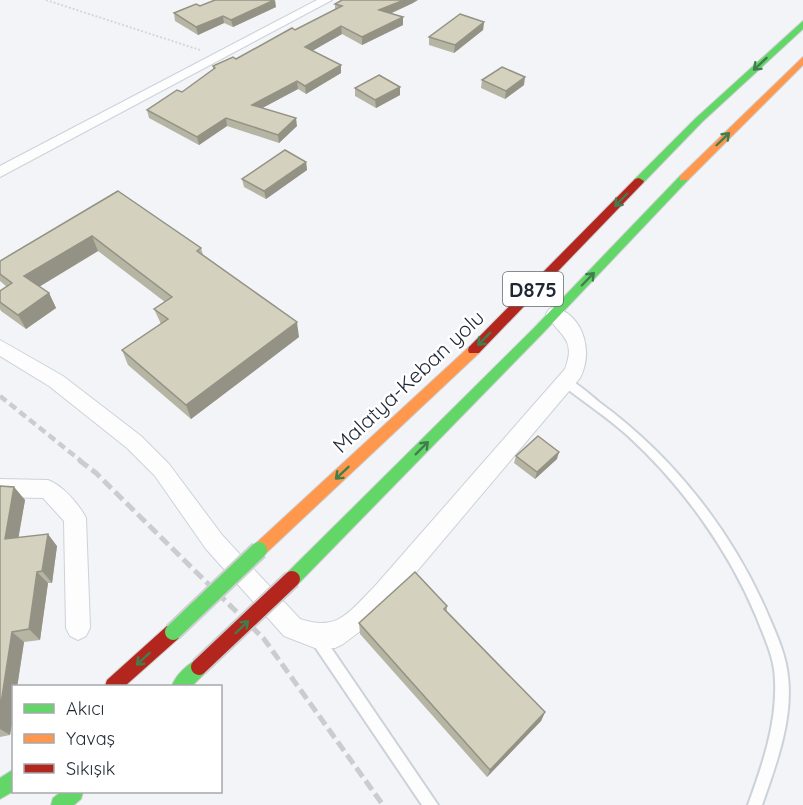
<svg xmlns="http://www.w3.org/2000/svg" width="803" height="805" viewBox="0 0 803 805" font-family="Quicksand,sans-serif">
	<rect width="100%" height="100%" fill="#f2f4f7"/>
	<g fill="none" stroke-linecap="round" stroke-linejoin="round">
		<defs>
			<path id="lane" d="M566,378C578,383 589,394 599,402C673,456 733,532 769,617C777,636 786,655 788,677C793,720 776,765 762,805H748C762,766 777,724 775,681C775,658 764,637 756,616C728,549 681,484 627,435C607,417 584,402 562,385L561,382L562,379Z
				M316,631L321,633L438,805H422L311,641L310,637L311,633Z"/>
			<path id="street" d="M317,0H332L0,177V166Z
				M555,307C585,317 593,353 580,378L391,602L371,623L343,644L335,648H315L284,636L206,549L155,476L127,448L49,386L0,356V340L63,376L141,436L169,464L222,535L300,619C338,632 349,612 375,586L565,369C577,338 559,336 546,314L549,309Z
				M0,479L48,480C62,485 79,504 86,518L90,628L86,636L78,640L70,636L66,628L64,521L43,498L0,497Z"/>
			<path id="fast" d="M803,21V29L702,122L643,183H635V179L696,118Z
				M684,175L689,178L688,180L542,334L298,584L292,586L286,584L284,579L286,574L534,328L680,176Z
				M199,659L205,661L207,667L205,673L192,686H172C175,676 188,663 199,659Z
				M14,769V791L0,799V778Z
				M61,792H83L81,799L74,805H51L53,798Z"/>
			<path id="slow" d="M803,57V65L688,180H680V176Z
				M474,345L479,347L480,350L479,353L264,555L259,557L254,555L251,550L254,545L469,347Z"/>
			<path id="jam" d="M639,178L644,181L643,183L479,353H469L468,350L469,347L635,179Z
				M173,624L179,626L181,632L179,638L125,686H105L107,680L167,626Z"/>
		</defs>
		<use href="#lane" stroke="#ccd2d9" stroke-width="4"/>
		<use href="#street" stroke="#ccd2d9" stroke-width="2"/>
		<use href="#fast" stroke="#cdd0d3" stroke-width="2"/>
		<use href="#slow" stroke="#cdd0d3" stroke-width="2"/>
		<use href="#jam" stroke="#cdd0d3" stroke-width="2"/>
		<path stroke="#d6d7d8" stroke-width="2" stroke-dasharray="2 2" stroke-linecap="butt" d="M46,0L200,50"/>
		<use href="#lane" fill="#fdfdfe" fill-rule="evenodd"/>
		<use href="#street" fill="#fdfdfe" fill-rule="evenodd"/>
		<use href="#fast" fill="#63d668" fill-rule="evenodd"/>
		<use href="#slow" fill="#ff974d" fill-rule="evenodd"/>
		<use href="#jam" fill="#b3261e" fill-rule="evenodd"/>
		<path stroke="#cbccce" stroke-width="4.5" stroke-dasharray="8 4.5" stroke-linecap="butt" d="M0,396L81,461"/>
		<path stroke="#cbccce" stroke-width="5" stroke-dasharray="11 5" stroke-linecap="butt" d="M79,460L96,473L264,639L383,805"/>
		<defs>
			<path id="fast-bridge" d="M173,632L259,550"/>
			<path id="jam-bridge" d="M199,667L292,579"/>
		</defs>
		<use href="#fast-bridge" stroke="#cdd0d3" stroke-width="20" stroke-linecap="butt"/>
		<use href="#jam-bridge" stroke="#cdd0d3" stroke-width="20" stroke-linecap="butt"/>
		<use href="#fast-bridge" stroke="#63d668" stroke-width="16"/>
		<use href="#jam-bridge" stroke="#b3261e" stroke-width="16"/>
	</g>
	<path fill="#b6b4a3" d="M413,3L390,14L403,17V25L362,45L342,34L312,51L341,73L306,94L298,89L262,108L297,126L279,143L227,126L199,145L149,118L147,110L182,92L213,70V66L236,59L335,9V4Z
		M200,6L276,7L233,27L224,23L198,35L175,21L174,13Z
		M484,22L483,30L454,53L429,45V37Z
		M482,80L524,85L505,99L481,88Z
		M355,88L400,95L376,108L355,96Z
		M306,162L307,170L266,199L244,187L242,179Z
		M118,191L201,248L203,255L299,337L191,419L128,365L122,350L161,324L154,309L165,302L98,251L39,287L49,293L56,308L26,329L1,311L0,309V291L7,287L0,281V261Z
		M516,456L557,459L535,479L514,463Z
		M0,486L14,487L25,500L18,538L57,546L52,583H48L40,640L24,642L10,735L0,737Z
		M447,606V611L545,712L541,721L487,777L360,634L359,623Z"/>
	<path fill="#949285" d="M275,0L276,7L233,27L231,20Z
		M404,0H418L413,3L380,18L379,10Z
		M223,16L224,23L198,35L196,27Z
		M403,17V25L362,45V37Z
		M484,22L483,30L454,53L455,45Z
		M341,26L342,34L305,55V47Z
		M341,65V73L306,94L305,86Z
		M525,77L524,85L505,99L506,91Z
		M297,81L298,89L253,113L252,105Z
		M400,87V95L376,108L375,100Z
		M226,118L227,126L199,145L197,137Z
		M296,118L297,126L279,143L278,135Z
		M306,162L307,170L266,199L264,191Z
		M92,236L98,251L32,291L24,276Z
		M49,293L56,308L26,329L18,315Z
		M297,322L299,337L191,419L186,405Z
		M559,452L557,459L535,479L537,472Z
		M14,487L25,500L16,552L5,539Z
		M48,534L57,546L52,583L42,571Z
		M37,572L48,583L40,640L29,629Z
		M12,632L24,642L17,687H14V712L10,735L0,729V710Z
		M545,712L541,721L487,777L490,770Z"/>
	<path fill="#d4d1be" stroke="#949285" stroke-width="1.5" d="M215,0H274L231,20L223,16L196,27L174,13L196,4L200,6Z
		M342,0H404L379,10L403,17L362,37L341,26L305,47L341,65L305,86L297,81L252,105L296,118L278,135L226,118L197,137L147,110L177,90L182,92L215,68L213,66L233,57L236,59L292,28L295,30L342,6L335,4Z
		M460,14L484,22L455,45L429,37Z
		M502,67L525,77L506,91L482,80Z
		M379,75L400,87L375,100L355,88Z
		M285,150L306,162L264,191L242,179Z
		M118,191L201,248L197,251L297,322L186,405L122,350L168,319L154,309L172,297L92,236L24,276L49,293L18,315L0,302V291L12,283L0,274V261Z
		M538,436L559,452L537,472L516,456Z
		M0,486L14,487L5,539L48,534L42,571L37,572L29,629L12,632L0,710Z
		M415,572L447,606L444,609L545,712L490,770L359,623Z"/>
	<defs><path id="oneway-shaft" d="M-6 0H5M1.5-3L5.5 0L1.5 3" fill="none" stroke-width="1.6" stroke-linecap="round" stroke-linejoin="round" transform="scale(1.5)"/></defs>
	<g stroke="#407e4d">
		<use href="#oneway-shaft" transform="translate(760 64) rotate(137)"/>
		<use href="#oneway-shaft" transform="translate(723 139) rotate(-44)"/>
		<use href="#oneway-shaft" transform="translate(621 200) rotate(134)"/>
		<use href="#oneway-shaft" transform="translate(588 279) rotate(-46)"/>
		<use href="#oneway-shaft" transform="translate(484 339) rotate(135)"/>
		<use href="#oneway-shaft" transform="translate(422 448) rotate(-45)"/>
		<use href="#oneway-shaft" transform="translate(342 473) rotate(137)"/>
		<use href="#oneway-shaft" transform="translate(242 627) rotate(-44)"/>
		<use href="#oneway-shaft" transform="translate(143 659) rotate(137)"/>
	</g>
	<g text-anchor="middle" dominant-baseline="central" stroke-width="5" stroke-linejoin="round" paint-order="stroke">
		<rect fill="#fff" stroke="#626870" stroke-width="1.5" x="503" y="272" width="60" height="34" rx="4.5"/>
		<g font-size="20" font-weight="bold" fill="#1e2732">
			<text x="533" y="289">D875</text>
		</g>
		<g font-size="21" fill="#1e2732" stroke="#fff">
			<text transform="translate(408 381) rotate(-43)">Malatya-Keban yolu</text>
		</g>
	</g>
	<rect x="12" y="685" width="210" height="108" fill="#ffffff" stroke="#a5a9ad" stroke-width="1.5"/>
	<rect x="24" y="704" width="30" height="9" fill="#63d668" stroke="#a5a9ad" stroke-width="1.5"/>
	<text x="66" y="715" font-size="18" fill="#1e2732">Akıcı</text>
	<rect x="24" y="734" width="30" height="9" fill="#ff974d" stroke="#a5a9ad" stroke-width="1.5"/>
	<text x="66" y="745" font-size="18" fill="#1e2732">Yavaş</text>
	<rect x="24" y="764" width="30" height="9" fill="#b3261e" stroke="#a5a9ad" stroke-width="1.5"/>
	<text x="66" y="775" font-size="18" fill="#1e2732">Sıkışık</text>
</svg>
